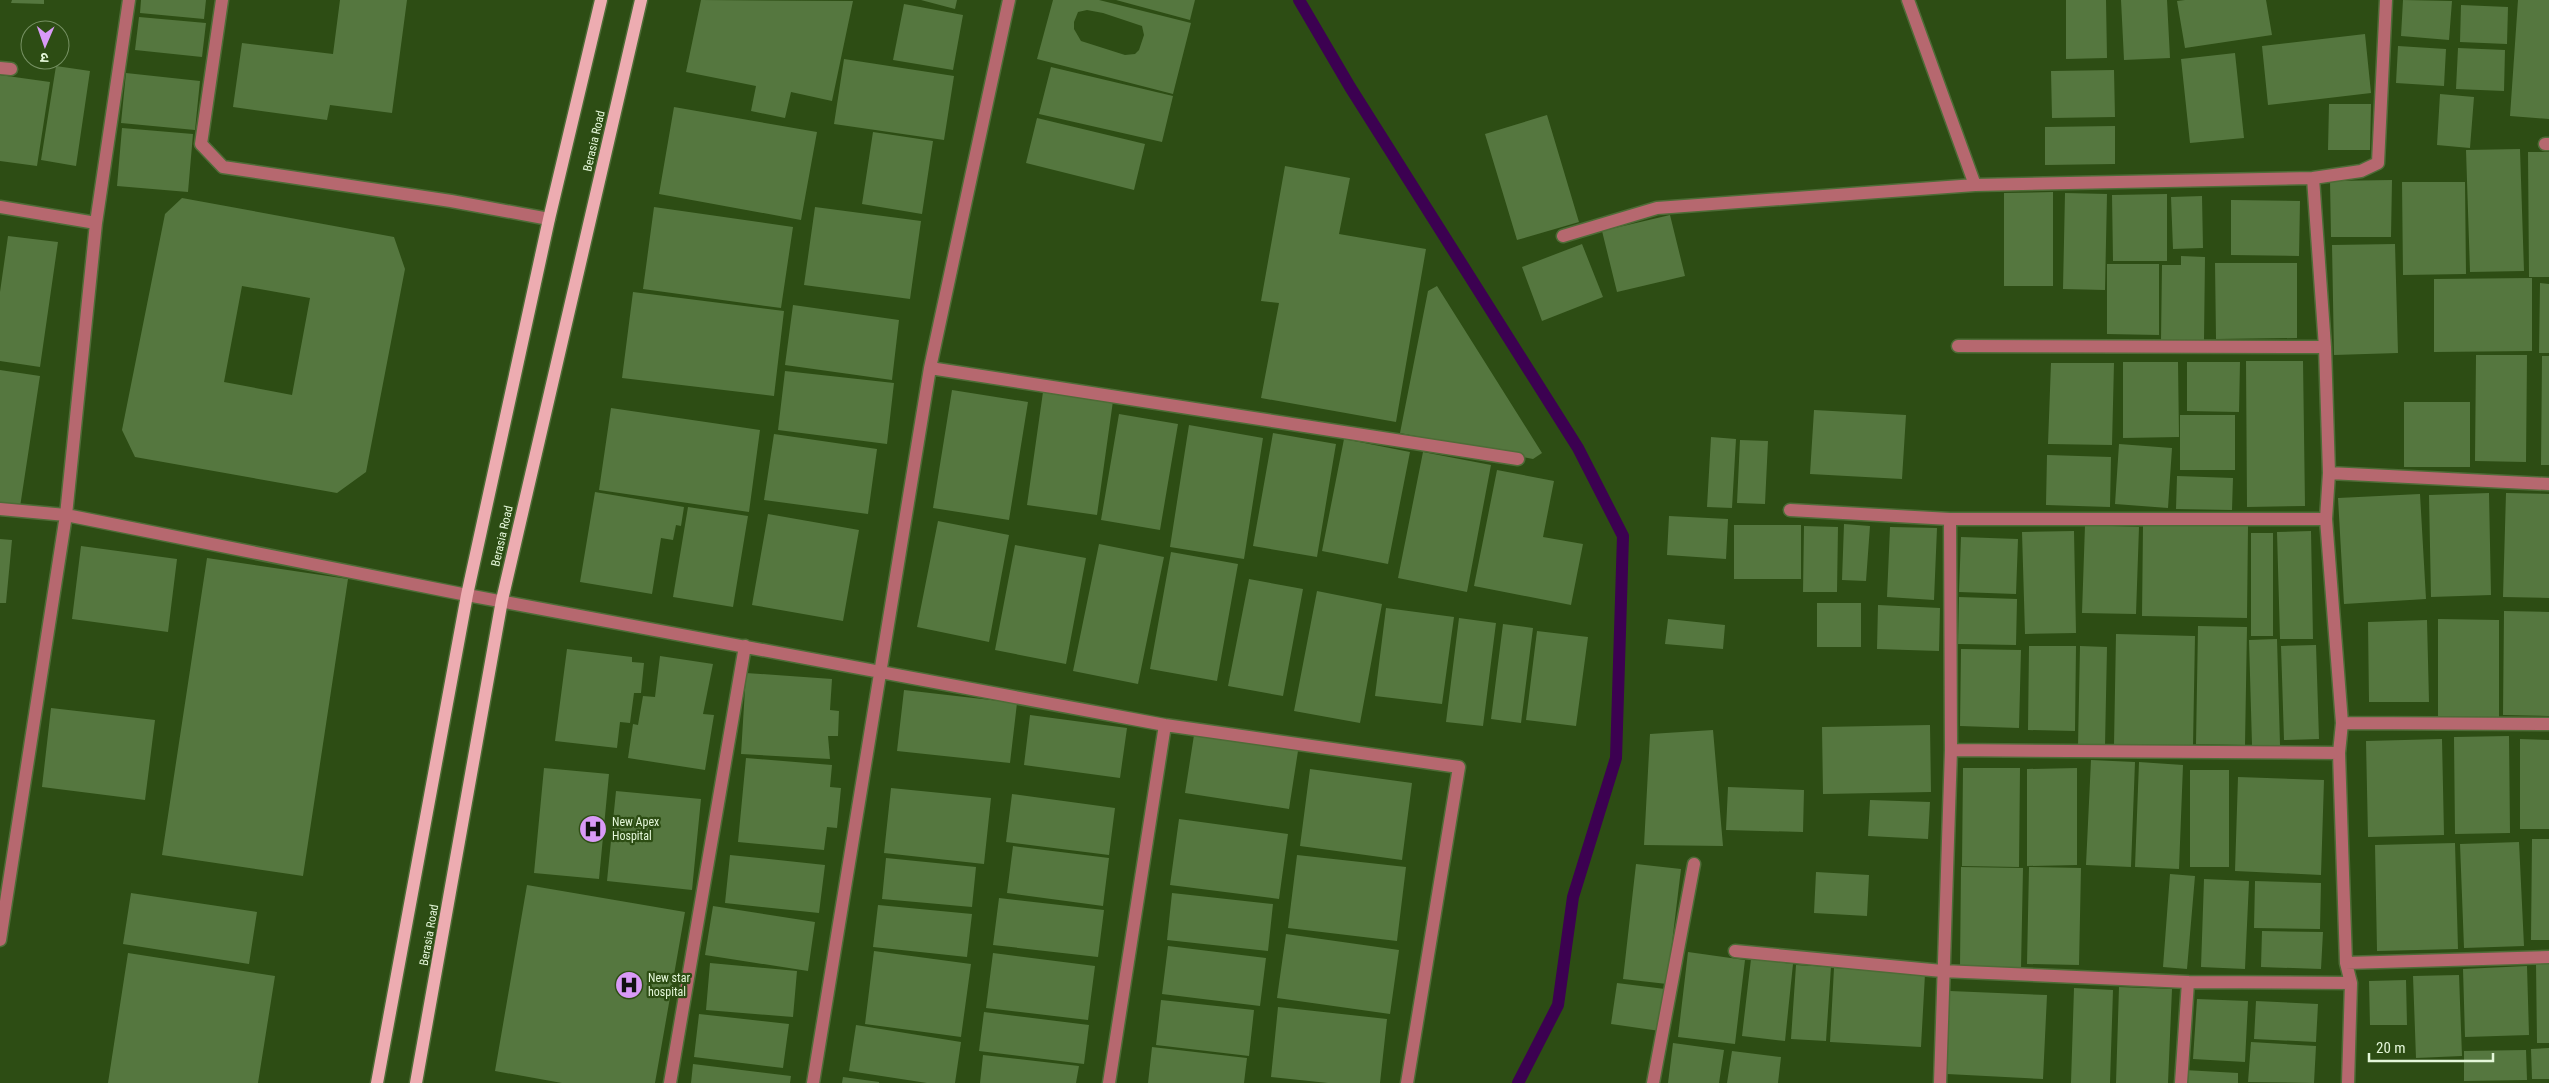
<svg xmlns="http://www.w3.org/2000/svg" width="2549" height="1083" font-family="'Roboto Condensed','Noto Sans Devanagari',sans-serif">
  <style>
    .lines { fill: none; stroke-linecap: round; stroke-linejoin: round }
    .stream { stroke: #3c0151; stroke-width: 12 }
    .building { fill: #55773f; fill-rule: evenodd }
    .minor-casing { stroke: #4e6c37; stroke-width: 15 }
    .major-casing { stroke: #4e6c37; stroke-width: 15 }
    .minor { stroke: #b6686f; stroke-width: 12 }
    .major { stroke: #edacb1; stroke-width: 12 }
    .labels { text-anchor: middle; dominant-baseline: central; stroke-width: 4.5; stroke-linejoin: round; paint-order: stroke }
    .street-label { font-size: 12px; fill: #e4f7d9; stroke: #2d4d14 }
    .poi-label { font-size: 12px; fill: #e4f7d9; stroke: #2d4d14; text-anchor: start }
  </style>
  <rect width="100%" height="100%" fill="#2d4d14"/>
  <g class="lines">
    <path class="stream" d="M 1299,0 L 1350,87 L 1578,448 L 1623,536 L 1616,758 L 1573,897 L 1558,1005 L 1518,1083"/>
  </g>
  <path class="building" d="M 12,0 L 44,0 L 44,4 L 11,3 Z
    M 141,0 L 206,0 L 204,19 L 140,13 Z
    M 340,0 L 407,0 L 392,113 L 330,105 L 327,120 L 233,107 L 242,43 L 333,54 Z
    M 701,0 L 853,1 L 832,101 L 791,92 L 785,118 L 751,111 L 756,86 L 686,72 Z
    M 921,0 L 957,0 L 955,9 Z
    M 1053,0 L 1099,0 L 1191,23 L 1173,94 L 1037,59 ZM 1087,10 L 1103,13 L 1142,26 L 1144,35 L 1139,50 L 1135,54 L 1125,55 L 1081,41 L 1074,29 L 1074,22 L 1078,12 Z
    M 1116,0 L 1195,0 L 1190,20 Z
    M 2066,0 L 2106,0 L 2107,58 L 2066,59 Z
    M 2121,0 L 2167,0 L 2170,58 L 2124,60 Z
    M 2185,0 L 2266,0 L 2272,35 L 2185,48 L 2177,1 Z
    M 2403,0 L 2452,1 L 2449,40 L 2401,36 Z
    M 2518,0 L 2549,0 L 2549,119 L 2510,116 Z
    M 904,4 L 963,15 L 953,70 L 893,60 Z
    M 2461,5 L 2508,7 L 2507,44 L 2460,42 Z
    M 139,17 L 206,23 L 202,57 L 135,50 Z
    M 2365,34 L 2371,93 L 2268,105 L 2262,46 Z
    M 2398,46 L 2446,49 L 2444,86 L 2396,83 Z
    M 2458,48 L 2505,50 L 2504,91 L 2456,89 Z
    M 2235,53 L 2244,138 L 2190,143 L 2181,59 Z
    M 844,59 L 954,76 L 944,140 L 834,124 Z
    M 56,66 L 90,71 L 76,166 L 41,160 Z
    M 1051,67 L 1173,96 L 1162,142 L 1039,114 Z
    M 2114,70 L 2115,117 L 2052,118 L 2051,71 Z
    M 126,73 L 200,81 L 195,130 L 121,123 Z
    M 0,75 L 50,82 L 37,166 L 0,161 Z
    M 2440,94 L 2474,97 L 2470,148 L 2437,145 Z
    M 2329,104 L 2371,104 L 2370,150 L 2328,150 Z
    M 674,107 L 817,132 L 801,220 L 659,194 Z
    M 1547,115 L 1579,222 L 1517,240 L 1485,134 Z
    M 1037,118 L 1145,144 L 1134,190 L 1026,163 Z
    M 2115,126 L 2115,164 L 2045,165 L 2045,127 Z
    M 122,128 L 193,134 L 188,192 L 117,186 Z
    M 873,132 L 933,141 L 922,214 L 862,204 Z
    M 2520,149 L 2524,271 L 2470,272 L 2466,150 Z
    M 2528,152 L 2549,152 L 2549,277 L 2529,277 Z
    M 1285,166 L 1350,178 L 1339,234 L 1426,249 L 1396,422 L 1261,398 L 1279,303 L 1261,301 Z
    M 2392,180 L 2391,237 L 2331,237 L 2330,181 Z
    M 2402,182 L 2465,182 L 2466,274 L 2403,275 Z
    M 2053,192 L 2053,286 L 2004,286 L 2004,193 Z
    M 2065,193 L 2107,194 L 2105,290 L 2063,289 Z
    M 2167,194 L 2167,261 L 2113,261 L 2112,195 Z
    M 2202,196 L 2203,248 L 2173,249 L 2171,197 Z
    M 182,198 L 394,237 L 405,269 L 366,472 L 337,493 L 135,457 L 122,430 L 165,214 ZM 242,286 L 310,298 L 292,395 L 224,382 Z
    M 2231,200 L 2300,201 L 2299,256 L 2231,255 Z
    M 654,207 L 793,227 L 781,308 L 643,289 Z
    M 815,207 L 921,221 L 910,299 L 804,285 Z
    M 1670,215 L 1685,276 L 1617,292 L 1602,231 Z
    M 8,236 L 58,242 L 40,367 L 0,361 L 0,292 Z
    M 1582,244 L 1603,297 L 1542,321 L 1522,267 Z
    M 2395,244 L 2398,353 L 2334,355 L 2332,245 Z
    M 2181,256 L 2205,257 L 2204,340 L 2161,340 L 2162,265 L 2181,265 Z
    M 2215,263 L 2297,263 L 2297,338 L 2216,339 Z
    M 2107,264 L 2159,264 L 2159,335 L 2107,334 Z
    M 2532,278 L 2532,351 L 2434,352 L 2434,279 Z
    M 2540,283 L 2549,284 L 2549,353 L 2539,353 Z
    M 1437,286 L 1542,453 L 1533,459 L 1400,433 L 1428,291 Z
    M 633,292 L 784,311 L 774,396 L 622,378 Z
    M 793,305 L 899,320 L 892,380 L 785,365 Z
    M 2476,355 L 2527,355 L 2526,462 L 2475,461 Z
    M 2542,356 L 2549,356 L 2549,465 L 2541,465 Z
    M 2246,361 L 2303,361 L 2305,506 L 2247,507 Z
    M 2123,362 L 2178,362 L 2179,437 L 2123,438 Z
    M 2187,362 L 2240,362 L 2239,412 L 2187,411 Z
    M 2051,363 L 2114,363 L 2112,445 L 2048,444 Z
    M 0,370 L 40,376 L 20,507 L 0,504 Z
    M 785,371 L 894,383 L 887,444 L 778,430 Z
    M 952,390 L 1028,402 L 1009,520 L 933,508 Z
    M 1043,392 L 1113,401 L 1097,515 L 1027,505 Z
    M 2404,402 L 2470,402 L 2470,467 L 2404,467 Z
    M 611,408 L 760,430 L 749,512 L 599,490 Z
    M 1814,410 L 1906,415 L 1902,479 L 1810,474 Z
    M 1119,414 L 1178,424 L 1160,530 L 1101,520 Z
    M 2180,415 L 2235,415 L 2235,470 L 2180,470 Z
    M 1189,425 L 1263,438 L 1244,559 L 1170,547 Z
    M 1273,433 L 1336,444 L 1317,557 L 1253,546 Z
    M 774,434 L 877,449 L 868,514 L 764,500 Z
    M 1711,437 L 1736,439 L 1732,508 L 1707,507 Z
    M 1344,439 L 1410,452 L 1388,564 L 1322,551 Z
    M 1740,440 L 1768,441 L 1765,504 L 1737,503 Z
    M 2119,444 L 2172,448 L 2168,508 L 2115,504 Z
    M 1423,452 L 1491,465 L 1467,592 L 1398,578 Z
    M 2047,455 L 2111,457 L 2110,507 L 2046,505 Z
    M 1497,470 L 1554,481 L 1543,537 L 1583,544 L 1571,605 L 1474,586 Z
    M 2177,476 L 2233,478 L 2232,510 L 2176,509 Z
    M 595,492 L 684,507 L 681,526 L 676,525 L 673,540 L 661,538 L 652,594 L 580,582 Z
    M 2489,493 L 2491,595 L 2431,597 L 2429,495 Z
    M 2506,493 L 2549,494 L 2549,598 L 2503,597 Z
    M 2420,494 L 2426,599 L 2344,604 L 2338,498 Z
    M 688,507 L 748,516 L 733,607 L 673,597 Z
    M 768,514 L 859,530 L 843,621 L 752,605 Z
    M 1669,516 L 1728,519 L 1726,559 L 1667,555 Z
    M 938,521 L 1009,535 L 989,642 L 917,627 Z
    M 1844,524 L 1870,526 L 1866,581 L 1842,580 Z
    M 1734,525 L 1801,525 L 1801,579 L 1734,579 Z
    M 2085,525 L 2139,527 L 2136,614 L 2082,613 Z
    M 2143,525 L 2248,526 L 2247,618 L 2142,616 Z
    M 1804,526 L 1838,527 L 1837,592 L 1803,592 Z
    M 1890,527 L 1937,528 L 1934,600 L 1887,597 Z
    M 2074,531 L 2076,633 L 2025,634 L 2022,532 Z
    M 2311,531 L 2313,639 L 2280,639 L 2277,532 Z
    M 2251,533 L 2273,533 L 2273,636 L 2251,636 Z
    M 1961,537 L 2018,539 L 2016,594 L 1959,592 Z
    M 0,539 L 12,540 L 6,603 L 0,603 Z
    M 1099,544 L 1164,557 L 1138,684 L 1073,671 Z
    M 1015,545 L 1086,558 L 1066,664 L 995,650 Z
    M 81,546 L 177,559 L 168,632 L 72,619 Z
    M 1171,552 L 1238,564 L 1217,681 L 1150,669 Z
    M 207,558 L 348,579 L 303,876 L 162,855 Z
    M 1249,579 L 1303,589 L 1283,696 L 1228,686 Z
    M 1317,591 L 1382,604 L 1360,723 L 1294,711 Z
    M 1959,597 L 2017,599 L 2016,645 L 1958,644 Z
    M 1817,603 L 1861,603 L 1861,647 L 1817,647 Z
    M 1878,605 L 1940,608 L 1939,651 L 1877,649 Z
    M 1386,608 L 1454,617 L 1442,704 L 1375,696 Z
    M 2504,611 L 2549,612 L 2549,716 L 2503,715 Z
    M 1459,618 L 1496,623 L 1483,726 L 1446,722 Z
    M 1668,619 L 1725,625 L 1723,649 L 1665,644 Z
    M 2438,619 L 2499,620 L 2499,722 L 2438,723 Z
    M 2427,620 L 2429,702 L 2369,702 L 2368,622 Z
    M 1503,624 L 1533,628 L 1521,723 L 1491,719 Z
    M 2198,626 L 2247,627 L 2245,745 L 2196,744 Z
    M 1537,631 L 1588,637 L 1576,726 L 1526,720 Z
    M 2116,634 L 2195,636 L 2193,746 L 2114,745 Z
    M 2277,639 L 2280,745 L 2252,745 L 2249,640 Z
    M 2316,645 L 2319,739 L 2284,740 L 2281,646 Z
    M 2029,646 L 2076,646 L 2075,731 L 2028,730 Z
    M 2080,646 L 2107,647 L 2105,746 L 2078,746 Z
    M 567,649 L 632,657 L 632,662 L 644,663 L 641,693 L 634,693 L 630,723 L 620,722 L 617,748 L 555,741 Z
    M 1961,649 L 2021,650 L 2019,728 L 1960,726 Z
    M 660,656 L 713,664 L 703,714 L 714,715 L 705,770 L 628,758 L 633,724 L 638,725 L 643,696 L 655,697 Z
    M 746,673 L 832,679 L 830,710 L 839,711 L 838,736 L 828,736 L 830,759 L 741,754 Z
    M 904,690 L 1017,703 L 1010,763 L 897,751 Z
    M 51,708 L 155,720 L 145,800 L 42,787 Z
    M 1030,715 L 1127,728 L 1120,778 L 1024,765 Z
    M 1930,725 L 1931,792 L 1823,794 L 1822,727 Z
    M 1713,730 L 1723,846 L 1644,845 L 1650,734 Z
    M 1194,735 L 1298,751 L 1289,809 L 1185,793 Z
    M 2509,736 L 2510,833 L 2455,834 L 2454,737 Z
    M 2442,739 L 2444,835 L 2368,837 L 2366,741 Z
    M 2520,739 L 2549,740 L 2549,829 L 2520,829 Z
    M 746,758 L 832,765 L 830,787 L 841,788 L 837,828 L 827,827 L 824,850 L 738,842 Z
    M 2091,760 L 2135,762 L 2131,867 L 2086,865 Z
    M 2139,762 L 2183,765 L 2179,869 L 2135,867 Z
    M 544,768 L 609,774 L 599,879 L 534,873 Z
    M 1963,768 L 2020,768 L 2019,867 L 1962,866 Z
    M 2077,768 L 2077,865 L 2027,866 L 2027,769 Z
    M 1310,769 L 1412,783 L 1402,860 L 1300,846 Z
    M 2190,770 L 2229,770 L 2229,867 L 2190,867 Z
    M 2238,777 L 2324,780 L 2321,875 L 2235,871 Z
    M 1728,787 L 1804,790 L 1803,832 L 1726,830 Z
    M 891,788 L 991,798 L 984,864 L 884,853 Z
    M 616,791 L 701,799 L 692,890 L 607,881 Z
    M 1012,794 L 1115,808 L 1109,855 L 1006,842 Z
    M 1870,800 L 1930,802 L 1928,839 L 1868,836 Z
    M 1179,819 L 1288,834 L 1279,899 L 1170,885 Z
    M 2532,839 L 2549,839 L 2549,940 L 2531,940 Z
    M 2519,842 L 2524,946 L 2464,948 L 2460,844 Z
    M 2455,843 L 2458,949 L 2377,951 L 2375,845 Z
    M 1013,846 L 1109,858 L 1103,906 L 1007,893 Z
    M 730,855 L 825,865 L 819,913 L 725,903 Z
    M 1297,855 L 1406,867 L 1397,941 L 1288,928 Z
    M 886,858 L 976,867 L 972,907 L 882,899 Z
    M 1636,864 L 1681,869 L 1667,984 L 1623,979 Z
    M 1961,867 L 2023,868 L 2021,969 L 1960,967 Z
    M 2029,867 L 2081,868 L 2079,965 L 2027,964 Z
    M 1816,872 L 1869,875 L 1867,916 L 1814,913 Z
    M 2170,874 L 2195,876 L 2187,969 L 2163,967 Z
    M 2204,879 L 2249,881 L 2245,969 L 2201,967 Z
    M 2255,881 L 2321,883 L 2320,929 L 2254,928 Z
    M 527,885 L 685,912 L 655,1083 L 562,1083 L 495,1071 Z
    M 131,893 L 257,912 L 249,964 L 123,944 Z
    M 1172,893 L 1273,904 L 1268,951 L 1167,940 Z
    M 999,898 L 1104,910 L 1098,957 L 993,945 Z
    M 878,905 L 972,914 L 967,957 L 873,947 Z
    M 713,906 L 815,922 L 808,971 L 705,955 Z
    M 2262,931 L 2323,932 L 2321,969 L 2261,967 Z
    M 1286,934 L 1399,950 L 1390,1014 L 1277,998 Z
    M 1168,946 L 1266,958 L 1260,1006 L 1162,994 Z
    M 874,951 L 971,964 L 961,1037 L 865,1024 Z
    M 1688,952 L 1745,960 L 1735,1044 L 1678,1037 Z
    M 128,953 L 275,976 L 258,1083 L 108,1083 Z
    M 993,953 L 1095,966 L 1088,1020 L 986,1008 Z
    M 1751,959 L 1793,964 L 1785,1041 L 1742,1036 Z
    M 710,963 L 797,971 L 793,1017 L 706,1010 Z
    M 2536,964 L 2549,964 L 2549,1043 L 2537,1043 Z
    M 1796,965 L 1831,967 L 1826,1041 L 1791,1039 Z
    M 2527,966 L 2529,1035 L 2465,1037 L 2463,969 Z
    M 1834,968 L 1925,974 L 1921,1047 L 1830,1042 Z
    M 2459,975 L 2462,1056 L 2416,1058 L 2413,976 Z
    M 2406,980 L 2407,1025 L 2370,1025 L 2369,981 Z
    M 1617,983 L 1665,989 L 1660,1031 L 1611,1024 Z
    M 2119,987 L 2172,989 L 2168,1083 L 2116,1083 Z
    M 2074,988 L 2113,990 L 2110,1083 L 2071,1083 Z
    M 1950,991 L 2047,995 L 2043,1079 L 1947,1074 Z
    M 2197,999 L 2248,1001 L 2245,1062 L 2193,1059 Z
    M 1161,1000 L 1254,1010 L 1249,1056 L 1156,1045 Z
    M 2256,1001 L 2318,1004 L 2316,1042 L 2254,1039 Z
    M 1278,1007 L 1387,1019 L 1380,1083 L 1328,1083 L 1271,1077 Z
    M 984,1012 L 1089,1025 L 1084,1064 L 979,1051 Z
    M 699,1014 L 789,1024 L 783,1068 L 694,1057 Z
    M 856,1025 L 961,1042 L 955,1083 L 927,1083 L 849,1071 Z
    M 2251,1042 L 2316,1046 L 2314,1083 L 2248,1082 Z
    M 1673,1043 L 1724,1050 L 1719,1083 L 1668,1083 Z
    M 1152,1047 L 1247,1058 L 1244,1083 L 1148,1083 Z
    M 2549,1048 L 2549,1079 L 2532,1079 L 2531,1049 Z
    M 2526,1050 L 2527,1080 L 2464,1081 L 2464,1051 Z
    M 1732,1051 L 1781,1057 L 1778,1083 L 1727,1083 Z
    M 983,1055 L 1079,1066 L 1076,1083 L 980,1083 Z
    M 693,1064 L 791,1076 L 790,1083 L 691,1083 Z
    M 2184,1070 L 2238,1073 L 2238,1083 L 2183,1083 Z
    M 843,1077 L 879,1082 L 879,1083 L 842,1083 Z"/>
  <g class="lines">
    <g class="minor-casing">
      <path id="minor" d="M 222,0 L 201,144 L 223,167 L 451,201 L 549,219
        M 1908,0 L 1975,185
        M 0,68 L 11,69
        M 2545,144 L 2549,144
        M 2313,178 L 2361,171 L 2378,163 L 2386,0
        M 0,207 L 96,223 L 66,515 L 0,940
        M 96,223 L 129,0
        M 1563,236 L 1657,208 L 1975,185 L 2313,178 L 2325,347 L 2329,473 L 2326,519 L 2342,723 L 2339,753 L 2346,963 L 2351,983 L 2348,1083
        M 1958,346 L 2325,347
        M 930,368 L 1518,459
        M 2329,473 L 2549,484
        M 0,509 L 66,515 L 467,595 L 1165,725 L 1459,767 L 1407,1083
        M 1790,510 L 1950,519 L 2326,519
        M 2342,723 L 2549,724
        M 1951,750 L 2339,753
        M 1735,951 L 1942,971 L 2188,982 L 2351,983
        M 2346,963 L 2549,957
        M 670,1083 L 745,646
        M 813,1083 L 930,368 L 1009,0
        M 1109,1083 L 1165,725
        M 1653,1083 L 1694,864
        M 1940,1083 L 1951,750 L 1950,519
        M 2181,1083 L 2188,982"/>
    </g>
    <g class="major-casing">
      <path id="major" d="M 377,1083 L 467,595 L 549,219 L 601,0
        M 416,1083 L 502,600 L 641,0"/>
    </g>
    <use href="#minor" class="minor"/>
    <use href="#major" class="major"/>
  </g>
  <defs>
    <g id="hospital-disc" transform="scale(1.4375)"><circle r="9.5" fill="#d99af7" stroke="#2d4d14"/><path d="M-5-5h3v3.5h4V-5h3V5h-3V1.5h-4V5h-3Z" fill="#111"/></g>
  </defs>
  <g fill-rule="evenodd">
    <use href="#hospital-disc" x="593" y="829"/>
    <use href="#hospital-disc" x="629" y="985"/>
  </g>
  <g class="labels">
    <g class="street-label">
      <text transform="translate(594 141) rotate(-77)">Berasia Road</text>
      <text transform="translate(502 536) rotate(-77)">Berasia Road</text>
      <text transform="translate(429 935) rotate(-80)">Berasia Road</text>
    </g>
    <g class="poi-label">
      <text x="612" y="822">New Apex<tspan x="612" dy="14">Hospital</tspan></text>
      <text x="648" y="978">New star<tspan x="648" dy="14">hospital</tspan></text>
    </g>
  </g>
  <g transform="translate(45 45) rotate(182)"><circle r="24" fill="#2d4d14" stroke="#769163"/>
  <path d="M0-4L9 19L0 12L-9 19Z" fill="#d99af7"/>
  <text y="-8" font-size="14" font-weight="bold" text-anchor="middle" fill="#e4f7d9">उ</text>
  </g>
  <path d="M2369 1053v8h124v-8" fill="none" stroke="#e4f7d9" stroke-width="2.5"/>
  <text x="2376" y="1053" font-size="15" fill="#e4f7d9" stroke="#2d4d14" stroke-width="4" paint-order="stroke">20 m</text>
</svg>
